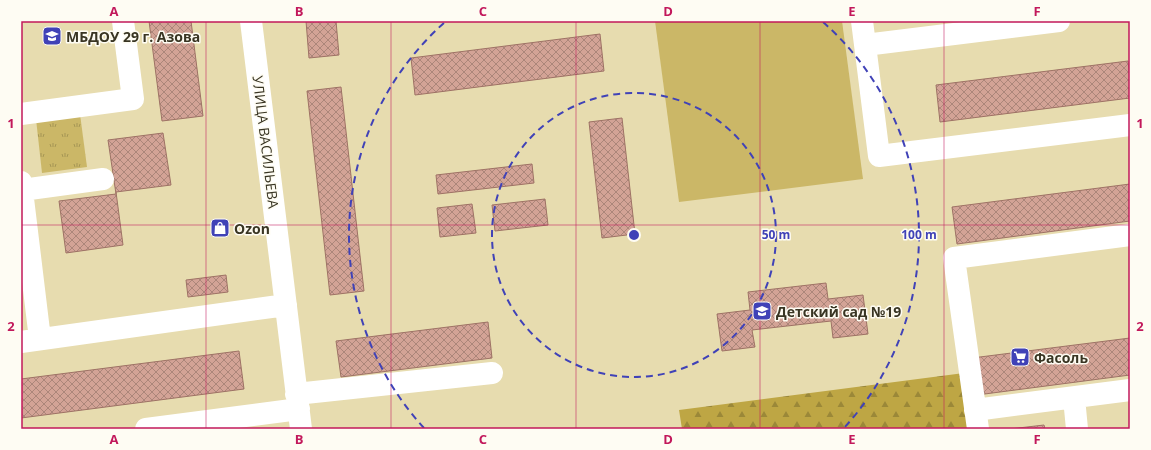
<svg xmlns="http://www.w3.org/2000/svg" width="1151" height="450" font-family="'Open Sans',sans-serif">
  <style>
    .grass { fill: url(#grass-tufts) }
    .forest { fill: url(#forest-firs) }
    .garden { fill: #cbb767 }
    .building { fill: url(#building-cross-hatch); stroke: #9e7265 }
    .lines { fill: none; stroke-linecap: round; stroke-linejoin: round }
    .minor { stroke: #fff; stroke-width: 22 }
    .grid { fill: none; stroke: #c2185b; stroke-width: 1; stroke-opacity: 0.55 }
    .ring { fill: none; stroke: #4042b7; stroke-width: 2; stroke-dasharray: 7 5 }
    .labels { text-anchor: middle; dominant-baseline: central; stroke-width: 3; stroke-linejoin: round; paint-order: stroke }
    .poi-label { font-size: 14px; font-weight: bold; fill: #393523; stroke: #fefcf3; text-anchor: start }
    .street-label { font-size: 14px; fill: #393523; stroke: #fefcf3 }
    .centre { fill: #4042b7; stroke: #fefcf3; stroke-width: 2 }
    .ring-label { font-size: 12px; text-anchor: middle; font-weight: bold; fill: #4042b7; stroke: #fefcf3; stroke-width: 3; stroke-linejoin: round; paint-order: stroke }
    .neatline { fill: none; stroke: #c2185b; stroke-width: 1.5 }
    .grid-label { font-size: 13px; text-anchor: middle; font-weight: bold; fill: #c2185b }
  </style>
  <defs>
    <pattern id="grass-tufts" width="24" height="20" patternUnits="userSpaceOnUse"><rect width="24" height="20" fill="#cbb767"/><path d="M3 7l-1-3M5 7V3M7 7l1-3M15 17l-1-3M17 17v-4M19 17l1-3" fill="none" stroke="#a69654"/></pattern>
    <pattern id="forest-firs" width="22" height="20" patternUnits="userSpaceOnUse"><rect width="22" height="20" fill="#bea644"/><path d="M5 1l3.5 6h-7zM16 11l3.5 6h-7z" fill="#9b8838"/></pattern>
    <pattern id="building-cross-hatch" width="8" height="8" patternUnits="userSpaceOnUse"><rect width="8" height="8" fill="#d3a396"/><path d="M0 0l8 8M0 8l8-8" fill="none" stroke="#ac867a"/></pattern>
  </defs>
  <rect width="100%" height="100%" fill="#e7dcaf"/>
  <path class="grass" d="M 80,114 L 87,167 L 42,173 L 36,119 Z"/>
  <path class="forest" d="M 964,373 L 972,429 L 682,429 L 679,410 Z"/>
  <path class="garden" d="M 655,21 L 842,21 L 863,179 L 679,202 Z"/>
  <path class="building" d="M 149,21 L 191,21 L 203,116 L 162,121 Z
    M 306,21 L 336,21 L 339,55 L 309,58 Z
    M 600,34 L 604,71 L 415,95 L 411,58 Z
    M 1128,61 L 1130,79 L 1130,98 L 940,122 L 936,85 Z
    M 341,87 L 364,291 L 330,295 L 307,91 Z
    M 622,118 L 635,234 L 602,238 L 589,122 Z
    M 163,133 L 171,185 L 116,192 L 123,245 L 66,253 L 59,201 L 116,194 L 108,140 Z
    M 532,164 L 534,183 L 438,194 L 436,175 Z
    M 1130,184 L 1130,221 L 957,244 L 952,207 Z
    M 545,199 L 548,225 L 495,231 L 492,205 Z
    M 472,204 L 476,233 L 440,237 L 437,208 Z
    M 226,275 L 228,292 L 188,297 L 186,280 Z
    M 826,283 L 828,299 L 863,295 L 868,334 L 833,338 L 831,321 L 752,330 L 755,347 L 722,351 L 717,314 L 750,310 L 748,292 Z
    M 488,322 L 492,358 L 341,377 L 336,341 Z
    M 1130,338 L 1130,375 L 977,395 L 972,358 Z
    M 239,351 L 244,389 L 21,418 L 21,379 Z
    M 1044,425 L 1045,429 L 1010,429 Z"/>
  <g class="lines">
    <path class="minor" d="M 251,21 L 301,429
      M 862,21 L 879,156 L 1130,125
      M 865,45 L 1059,21
      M 21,114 L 133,99 L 123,21
      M 21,182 L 40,339
      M 22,190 L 103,179
      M 21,342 L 286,305
      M 296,394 L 492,373
      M 1074,398 L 1077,429
      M 975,410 L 1130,390
      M 146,429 L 299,409
      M 978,429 L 954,258 L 1130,235"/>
  </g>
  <path class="grid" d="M 206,21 L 206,429M 391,21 L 391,429M 576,21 L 576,429M 760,21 L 760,429M 944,21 L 944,429M 21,225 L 1130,225"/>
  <g class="ring">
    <circle cx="634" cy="235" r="142"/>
    <path d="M424 428A285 285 0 0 1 445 22M823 22A285 285 0 0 1 844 428"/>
  </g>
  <defs>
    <g id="school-square" transform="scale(1)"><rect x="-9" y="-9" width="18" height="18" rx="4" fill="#4042b7" stroke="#fefcf3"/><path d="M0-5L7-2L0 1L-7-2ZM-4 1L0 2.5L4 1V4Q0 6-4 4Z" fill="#fff"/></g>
    <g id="shop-square" transform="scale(1)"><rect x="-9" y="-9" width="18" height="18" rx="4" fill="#4042b7" stroke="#fefcf3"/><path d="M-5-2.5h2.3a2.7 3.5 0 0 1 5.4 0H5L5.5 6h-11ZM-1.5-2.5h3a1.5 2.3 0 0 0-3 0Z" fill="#fff"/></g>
    <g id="supermarket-square" transform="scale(1)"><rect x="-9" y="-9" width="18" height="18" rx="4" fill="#4042b7" stroke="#fefcf3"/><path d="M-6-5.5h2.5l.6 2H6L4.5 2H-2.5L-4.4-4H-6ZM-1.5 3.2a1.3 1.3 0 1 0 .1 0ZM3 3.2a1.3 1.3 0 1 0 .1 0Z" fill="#fff"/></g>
  </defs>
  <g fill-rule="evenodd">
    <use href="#school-square" x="52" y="36"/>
    <use href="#shop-square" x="220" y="228"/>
    <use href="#school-square" x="762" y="311"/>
    <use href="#supermarket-square" x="1020" y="357"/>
  </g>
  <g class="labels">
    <g class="poi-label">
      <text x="66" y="36">МБДОУ 29 г. Азова</text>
      <text x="234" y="228">Ozon</text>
      <text x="776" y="311">Детский сад №19</text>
      <text x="1034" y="357">Фасоль</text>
    </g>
    <g class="street-label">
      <text transform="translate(266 142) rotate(83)">УЛИЦА ВАСИЛЬЕВА</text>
    </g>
  </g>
  <circle cx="634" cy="235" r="6" class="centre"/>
  <g class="ring-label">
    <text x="776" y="239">50 m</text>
    <text x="919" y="239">100 m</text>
  </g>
  <rect width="1151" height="450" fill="none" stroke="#fefcf3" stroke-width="44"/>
  <rect x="22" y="22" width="1107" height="406" class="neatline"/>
  <g class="grid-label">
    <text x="114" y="16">A</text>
    <text x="299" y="16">B</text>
    <text x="483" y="16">C</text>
    <text x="668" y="16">D</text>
    <text x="852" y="16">E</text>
    <text x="1037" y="16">F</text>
    <text x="11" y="128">1</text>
    <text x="1140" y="128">1</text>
    <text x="11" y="331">2</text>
    <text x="1140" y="331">2</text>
    <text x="114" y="444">A</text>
    <text x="299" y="444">B</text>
    <text x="483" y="444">C</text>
    <text x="668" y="444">D</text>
    <text x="852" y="444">E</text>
    <text x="1037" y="444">F</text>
  </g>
</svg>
